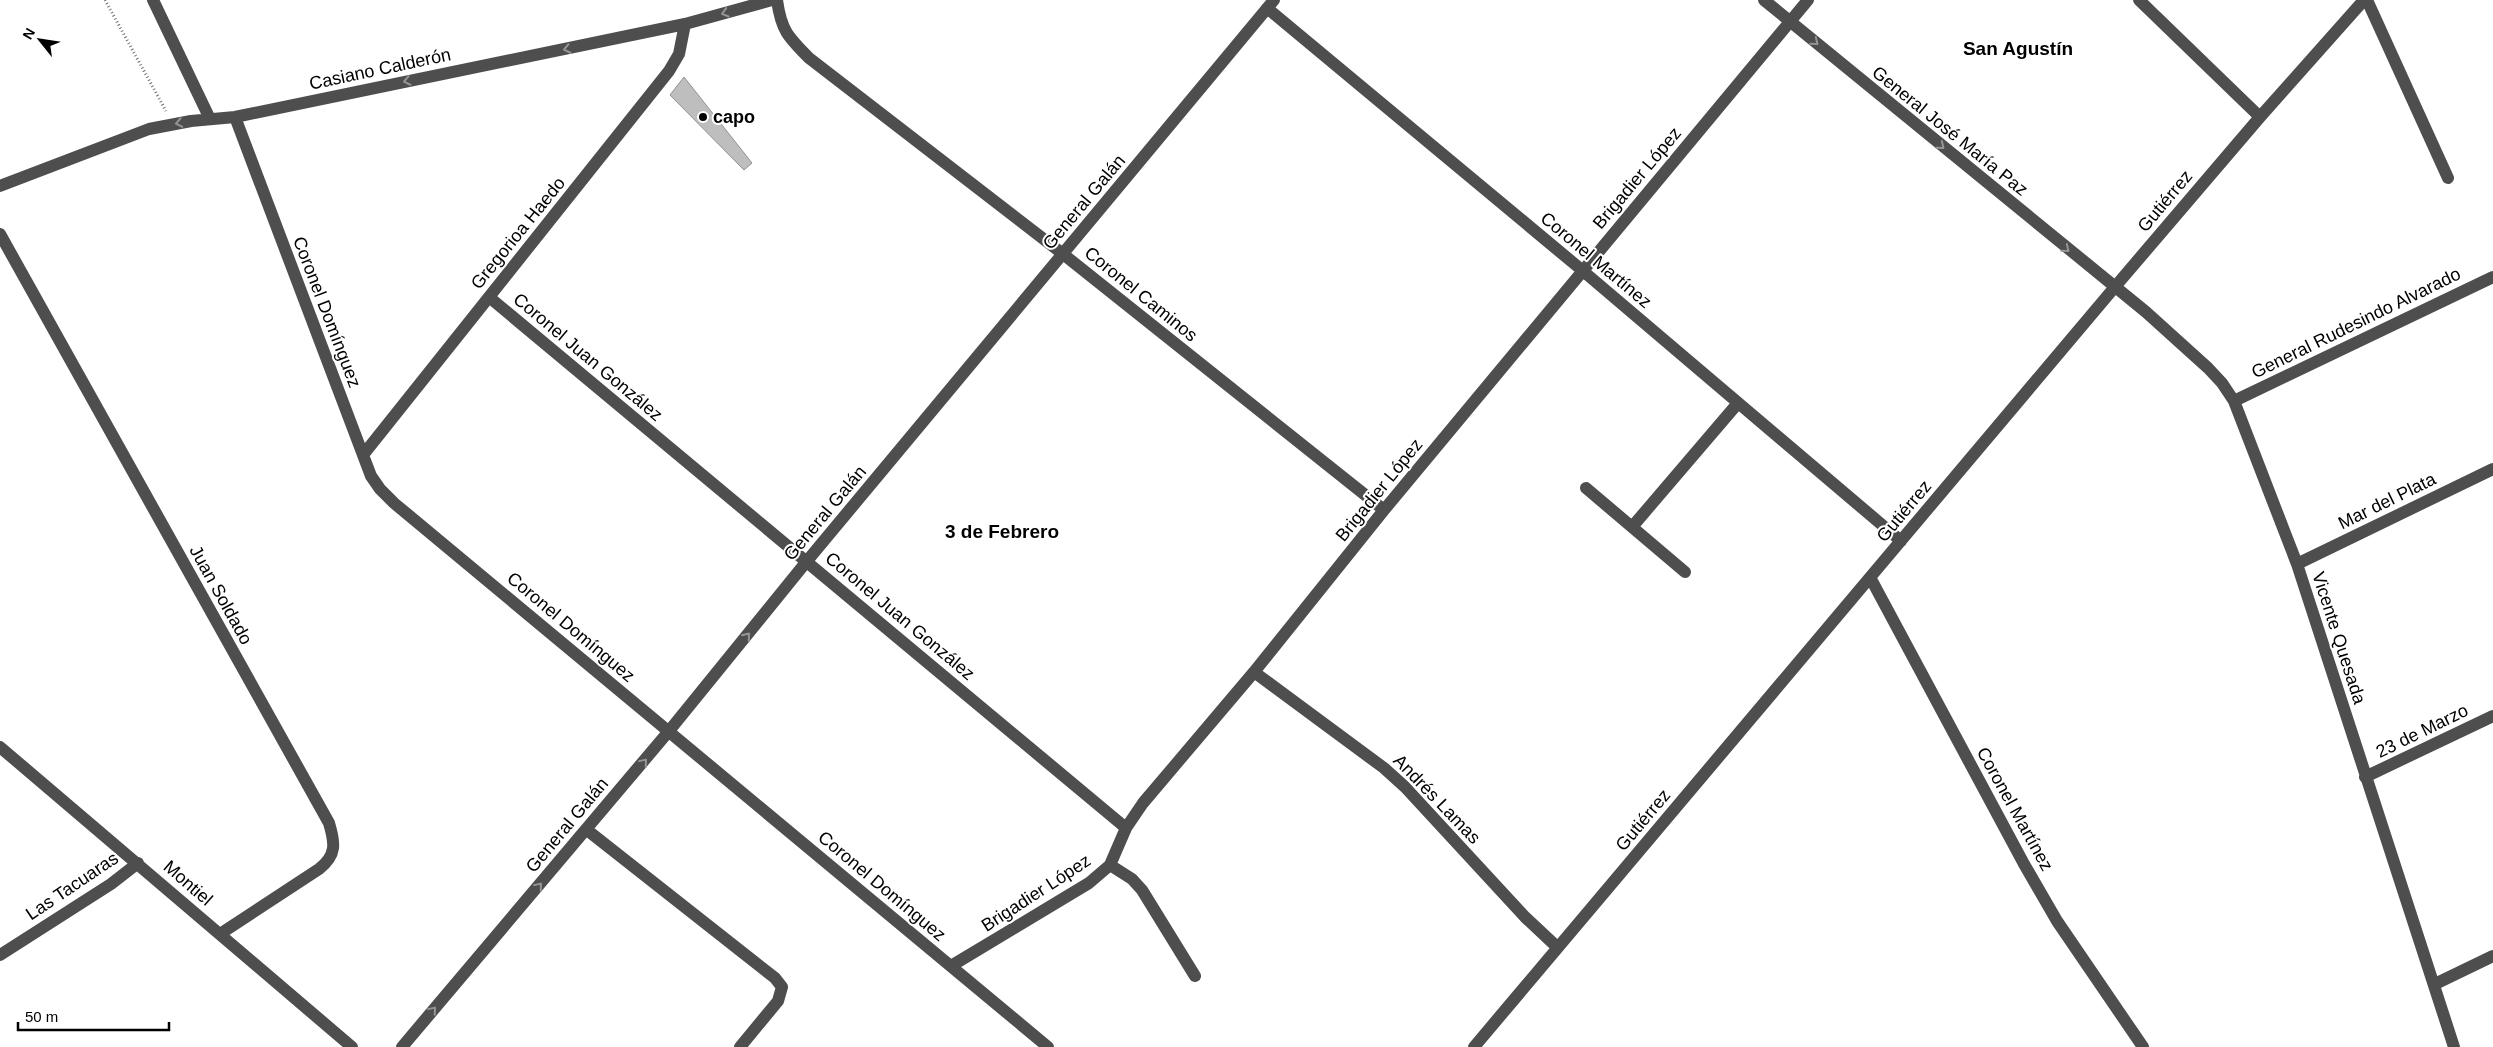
<svg xmlns="http://www.w3.org/2000/svg" width="2493" height="1047" font-family="Arial,sans-serif">
  <style>
    .building { fill: #bebebe; stroke: #929292 }
    .lines { fill: none; stroke-linecap: round; stroke-linejoin: round }
    .path { stroke: #707070; stroke-width: 3; stroke-dasharray: 1 2.5; stroke-linecap: butt }
    .minor { stroke: #4e4e4e; stroke-width: 12 }
    .oneway { stroke: #959595 }
    .poi-dot { fill: #000; stroke: #fff; stroke-width: 2 }
    .labels { text-anchor: middle; dominant-baseline: central; stroke-width: 4; stroke-linejoin: round; paint-order: stroke }
    .street-label { font-size: 18px; fill: #000; stroke: #fff }
    .poi-label { font-size: 18px; font-weight: bold; fill: #000; stroke: #fff; text-anchor: start }
    .neighbourhood-label { font-size: 19px; font-weight: bold; fill: #000; stroke: #fff }
  </style>
  <rect width="100%" height="100%" fill="#fff"/>
  <path class="building" d="M 684,77 L 752,163 L 744,170 L 670,95 Z"/>
  <g class="lines">
    <path class="path" d="M 105,0 L 166,111"/>
    <path class="minor" d="M 153,0 L 210,119
      M 777,0 C 781,30 788,37 809,58 L 1063,254 L 1384,510
      M 1764,0 L 2146,312 L 2208,368 L 2222,383 L 2234,401 L 2297,564 L 2454,1047
      M 2139,0 L 2260,117
      M 2367,0 L 2448,178
      M 1267,8 L 1583,271 L 1901,541
      M 235,117 L 363,455 L 371,476 L 380,489 L 394,503 L 1048,1047
      M 0,186 L 149,129 L 191,121 L 235,117 L 685,24 L 772,0
      M 0,234 L 329,823 C 335,843 337,855 319,869 L 220,934
      M 489,297 L 1126,828
      M 2234,401 L 2493,277
      M 363,455 L 669,71 L 679,54 L 685,24
      M 1586,488 L 1685,572
      M 1632,527 L 1738,403
      M 2297,564 L 2493,469
      M 1871,579 L 2024,864 L 2057,921 L 2143,1047
      M 1254,672 L 1384,768 L 1405,787 L 1525,917 L 1557,947
      M 0,747 L 352,1047
      M 2365,777 L 2493,716
      M 587,830 L 775,978 L 782,987 L 778,1001 L 740,1047
      M 1110,865 L 1132,879 L 1142,890 L 1195,976
      M 0,955 L 111,884 L 138,863
      M 951,966 L 1089,883 L 1110,865 L 1126,828 L 1143,803 L 1254,672 L 1384,510 L 1808,0
      M 2435,984 L 2493,956
      M 402,1047 L 669,731 L 807,561 L 1274,0
      M 1474,1047 L 2114,288 L 2260,117 L 2364,0"/>
  </g>
  <defs><path id="oneway-chevron" d="M-2-3.5L2.5 0L-2 3.5" fill="none" stroke-width="1.6" stroke-linecap="round" stroke-linejoin="round" transform="scale(1.25)"/></defs>
  <g class="oneway">
    <use href="#oneway-chevron" transform="translate(725 13) rotate(164)"/>
    <use href="#oneway-chevron" transform="translate(1815 42) rotate(39)"/>
    <use href="#oneway-chevron" transform="translate(567 49) rotate(168)"/>
    <use href="#oneway-chevron" transform="translate(407 81) rotate(168)"/>
    <use href="#oneway-chevron" transform="translate(179 123) rotate(169)"/>
    <use href="#oneway-chevron" transform="translate(1941 146) rotate(39)"/>
    <use href="#oneway-chevron" transform="translate(2066 249) rotate(39)"/>
    <use href="#oneway-chevron" transform="translate(747 636) rotate(-51)"/>
    <use href="#oneway-chevron" transform="translate(644 762) rotate(-50)"/>
    <use href="#oneway-chevron" transform="translate(539 886) rotate(-50)"/>
    <use href="#oneway-chevron" transform="translate(433 1010) rotate(-50)"/>
  </g>
  <circle class="poi-dot" cx="703" cy="117" r="5"/>
  <g class="labels">
    <g class="street-label">
      <text transform="translate(380 69) rotate(-12)">Casiano Calderón</text>
      <text transform="translate(1950 131) rotate(39)">General José María Paz</text>
      <text transform="translate(1637 178) rotate(-50)">Brigadier López</text>
      <text transform="translate(2165 201) rotate(-50)">Gutiérrez</text>
      <text transform="translate(1084 202) rotate(-50)">General Galán</text>
      <text transform="translate(518 233) rotate(-51)">Gregorioa Haedo</text>
      <text transform="translate(1596 260) rotate(40)">Coronel Martínez</text>
      <text transform="translate(1141 294) rotate(39)">Coronel Caminos</text>
      <text transform="translate(327 312) rotate(69)">Coronel Domínguez</text>
      <text transform="translate(2356 323) rotate(-26)">General Rudesindo Alvarado</text>
      <text transform="translate(588 357) rotate(40)">Coronel Juan González</text>
      <text transform="translate(1379 490) rotate(-51)">Brigadier López</text>
      <text transform="translate(2387 501) rotate(-26)">Mar del Plata</text>
      <text transform="translate(1904 511) rotate(-50)">Gutiérrez</text>
      <text transform="translate(825 513) rotate(-50)">General Galán</text>
      <text transform="translate(221 595) rotate(61)">Juan Soldado</text>
      <text transform="translate(900 616) rotate(40)">Coronel Juan González</text>
      <text transform="translate(571 627) rotate(40)">Coronel Domínguez</text>
      <text transform="translate(2339 638) rotate(72)">Vicente Quesada</text>
      <text transform="translate(2422 731) rotate(-26)">23 de Marzo</text>
      <text transform="translate(1437 799) rotate(46)">Andrés Lamas</text>
      <text transform="translate(2015 809) rotate(61)">Coronel Martínez</text>
      <text transform="translate(1643 820) rotate(-50)">Gutiérrez</text>
      <text transform="translate(567 825) rotate(-50)">General Galán</text>
      <text transform="translate(188 883) rotate(41)">Montiel</text>
      <text transform="translate(72 886) rotate(-34)">Las Tacuaras</text>
      <text transform="translate(882 886) rotate(40)">Coronel Domínguez</text>
      <text transform="translate(1036 893) rotate(-33)">Brigadier López</text>
    </g>
    <g class="poi-label">
      <text x="713" y="117">capo</text>
    </g>
    <g class="neighbourhood-label">
      <text x="2018" y="48">San Agustín</text>
      <text x="1002" y="531">3 de Febrero</text>
    </g>
  </g>
  <g transform="translate(40 40) rotate(300)" stroke="#ffffff" stroke-width="4" paint-order="stroke">
  <path d="M0-4L9 19L0 12L-9 19Z" fill="#000000"/>
  <text y="-8" font-size="14" font-weight="bold" text-anchor="middle" fill="#000000">N</text>
  </g>
  <path d="M18 1022v8h151v-8" fill="none" stroke="#000000" stroke-width="2.5"/>
  <text x="25" y="1022" font-size="15" fill="#000000" stroke="#ffffff" stroke-width="4" paint-order="stroke">50 m</text>
</svg>
